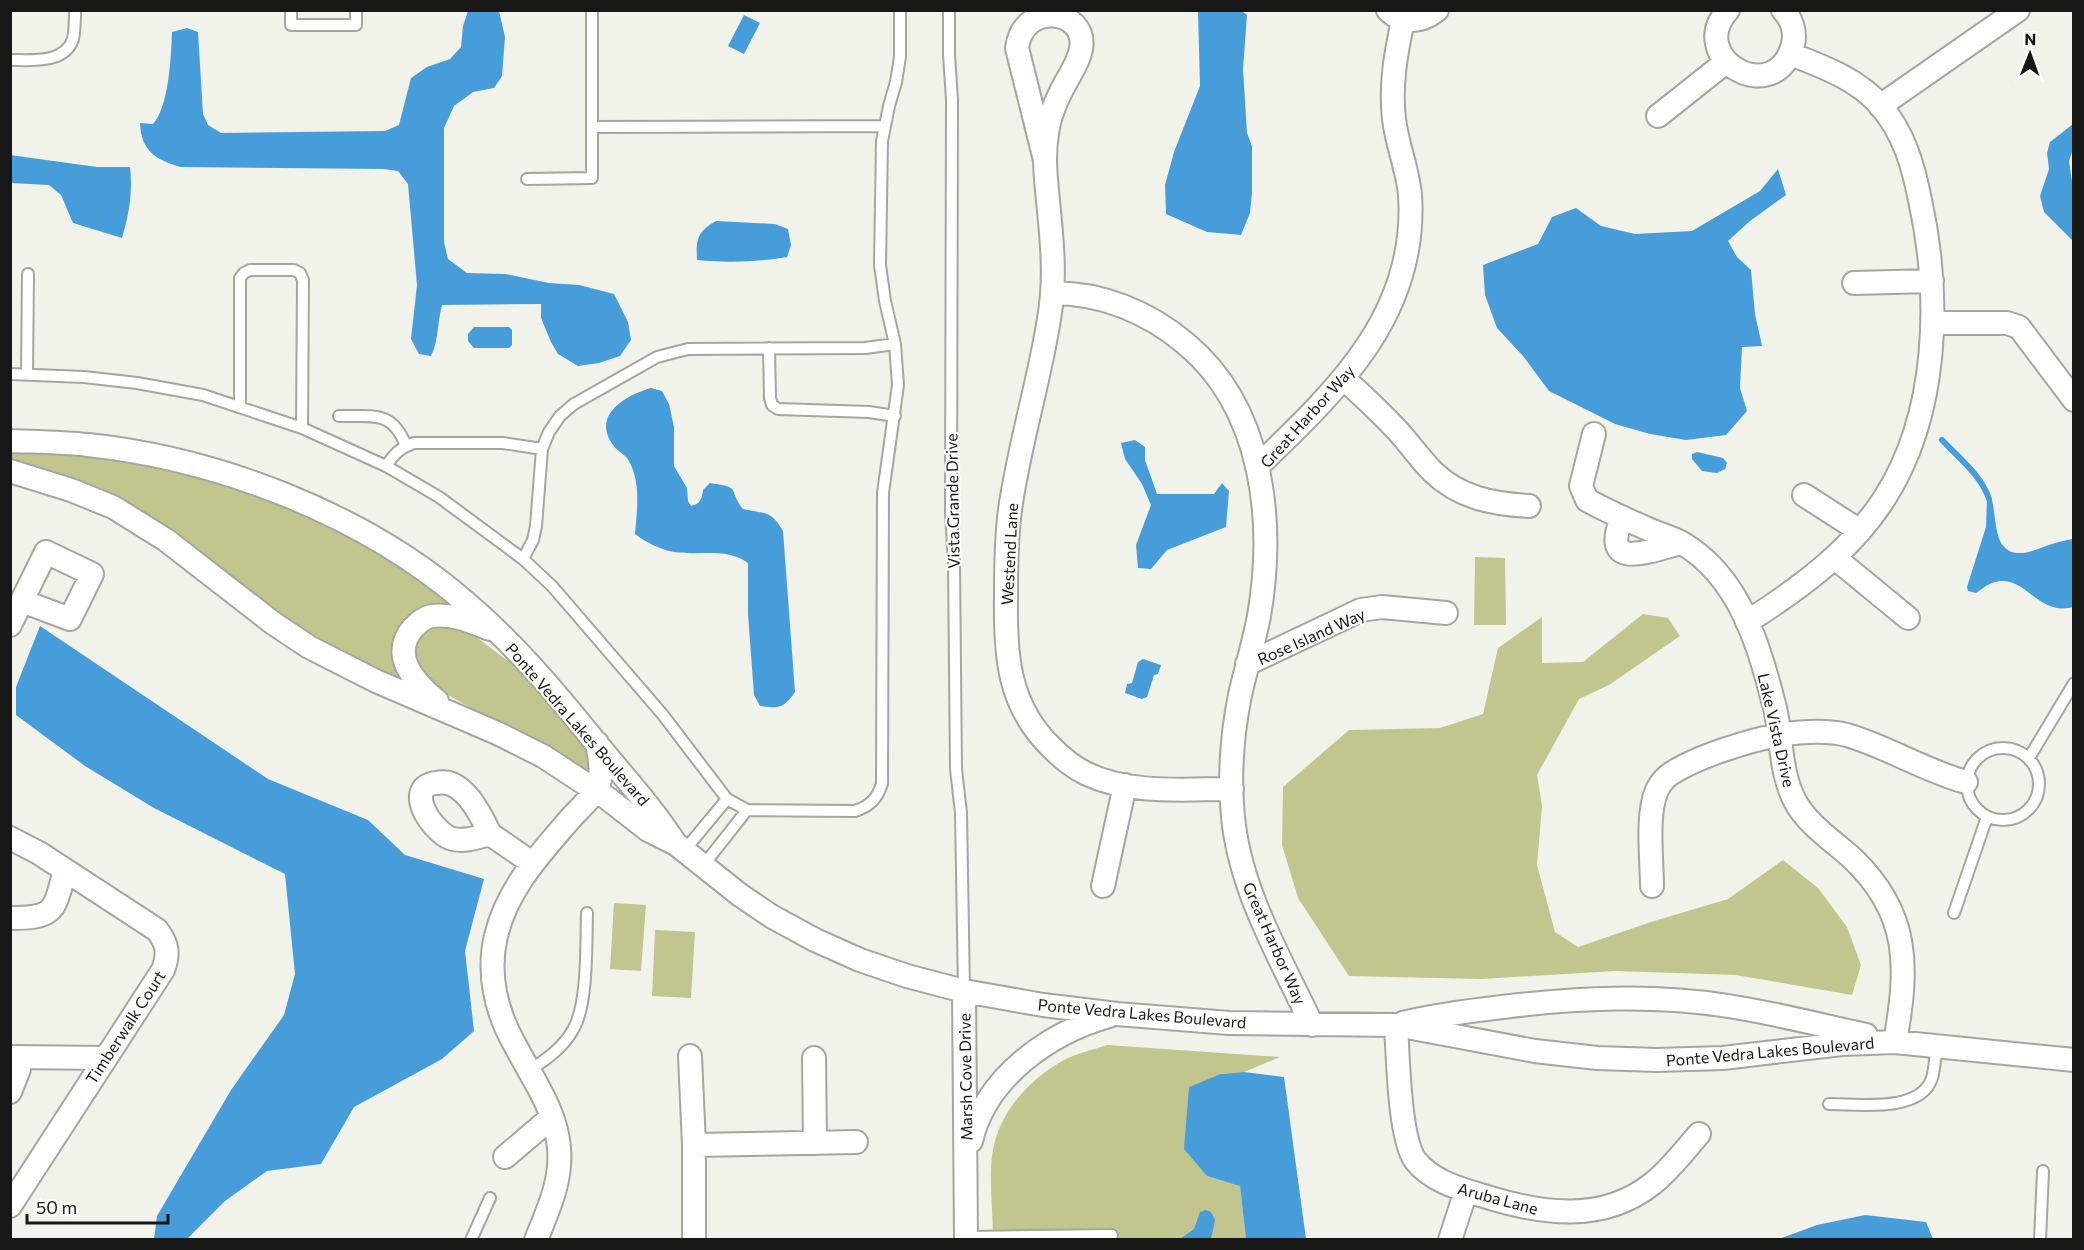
<svg xmlns="http://www.w3.org/2000/svg" width="2084" height="1250" font-family="Commissioner,sans-serif">
  <style>
    .green { fill: #c2c68e }
    .water { fill: #479dd9 }
    .lines { fill: none; stroke-linecap: round; stroke-linejoin: round }
    .stream { stroke: #479dd9; stroke-width: 6 }
    .lane-casing { stroke: #a5a69e; stroke-width: 14 }
    .street-casing { stroke: #a5a69e; stroke-width: 26 }
    .lane { stroke: #fff; stroke-width: 10 }
    .street { stroke: #fff; stroke-width: 22 }
    .labels { text-anchor: middle; dominant-baseline: central; stroke-width: 4.5; stroke-linejoin: round; paint-order: stroke }
    .street-label { font-size: 16px; fill: #171815; stroke: #fffffb }
  </style>
  <rect width="100%" height="100%" fill="#f1f2e9"/>
  <path class="green" d="M 10,447 L 58,449 L 195,471 L 331,523 L 458,604 L 417,612 L 405,682 L 334,654 L 184,546 L 11,464 Z
    M 1475,557 L 1505,558 L 1506,625 L 1474,625 Z
    M 1643,614 L 1668,618 L 1680,636 L 1609,685 L 1579,699 L 1537,775 L 1542,806 L 1537,865 L 1555,932 L 1578,947 L 1651,922 L 1728,899 L 1783,860 L 1818,888 L 1847,927 L 1861,965 L 1852,995 L 1736,975 L 1615,971 L 1481,979 L 1349,976 L 1298,898 L 1282,845 L 1283,787 L 1349,730 L 1440,728 L 1483,714 L 1498,648 L 1542,617 L 1542,663 L 1583,662 Z
    M 440,623 L 467,630 L 504,658 L 530,673 L 584,737 L 593,779 L 431,685 L 412,654 C 418,636 422,628 440,623 Z
    M 614,903 L 646,905 L 641,971 L 610,969 Z
    M 655,930 L 695,932 L 691,998 L 652,996 Z
    M 1107,1045 L 1280,1057 L 1244,1072 L 1221,1074 L 1207,1176 L 1240,1185 L 1246,1239 L 993,1240 C 993,1212 989,1183 992,1156 C 997,1114 1028,1080 1064,1060 C 1077,1053 1093,1050 1107,1045 Z"/>
  <path class="water" d="M 468,11 L 499,11 L 505,37 L 502,76 L 494,88 L 473,92 L 454,106 L 444,128 L 444,242 L 448,259 L 467,273 L 505,274 L 549,283 L 579,285 L 614,294 L 628,322 L 631,340 L 620,356 L 599,363 L 578,366 L 558,354 L 551,342 L 541,318 L 541,304 L 442,305 C 437,323 439,340 431,356 L 419,354 L 411,339 L 417,285 L 408,184 L 398,171 L 384,169 L 181,167 C 156,160 141,151 140,123 L 153,124 C 169,106 171,57 172,32 L 187,28 L 198,32 L 203,114 L 208,125 L 221,133 L 385,131 L 399,125 L 411,78 L 427,67 L 450,59 L 461,47 L 463,26 Z
    M 1198,11 L 1242,11 L 1247,15 L 1243,69 L 1247,133 L 1252,146 L 1252,193 L 1250,213 L 1241,235 L 1207,232 L 1166,214 L 1165,185 L 1174,152 L 1200,86 Z
    M 744,15 L 760,23 L 744,54 L 728,46 Z
    M 2073,124 L 2073,149 L 2069,161 L 2073,189 L 2073,241 L 2044,212 L 2040,196 L 2049,169 L 2047,153 L 2050,142 Z
    M 10,155 L 97,167 L 130,167 C 133,192 129,214 122,238 L 73,223 L 61,195 L 49,185 L 11,183 Z
    M 1778,169 L 1786,195 L 1750,221 L 1728,241 L 1737,257 L 1751,270 L 1755,314 L 1762,346 L 1742,347 L 1740,388 L 1747,411 L 1726,435 L 1686,440 L 1650,434 L 1615,424 L 1549,391 L 1523,356 L 1497,328 L 1485,295 L 1483,265 L 1538,244 L 1552,217 L 1576,208 L 1601,226 L 1635,234 L 1692,231 L 1760,191 Z
    M 716,221 L 775,224 L 788,229 L 791,245 L 787,257 C 758,262 727,263 697,260 C 696,239 697,232 716,221 Z
    M 474,327 L 509,327 L 512,330 L 512,345 L 509,348 L 474,348 L 468,341 L 468,334 Z
    M 651,388 L 662,391 L 669,404 L 674,427 L 674,466 L 687,488 L 688,501 L 691,506 C 700,504 702,499 703,490 L 710,483 C 743,488 727,488 743,509 C 765,514 771,510 783,531 L 795,692 C 784,708 779,709 760,706 L 754,695 L 748,614 L 748,563 C 726,547 700,556 674,552 C 659,549 647,543 635,534 C 637,511 641,483 629,461 C 626,455 617,451 613,445 C 591,415 626,395 651,388 Z
    M 1135,440 L 1145,447 L 1145,460 L 1157,494 L 1214,494 L 1222,483 L 1229,491 L 1226,527 L 1167,550 L 1151,569 L 1138,568 L 1136,545 L 1151,505 L 1142,484 L 1125,459 L 1121,443 Z
    M 1697,452 L 1723,458 L 1727,463 L 1725,469 L 1717,473 L 1702,471 L 1692,459 L 1692,454 Z
    M 1987,498 L 1992,500 C 1995,513 1995,529 2000,541 C 2012,564 2038,548 2055,543 C 2061,541 2067,540 2073,539 L 2073,607 C 2036,617 2025,571 1992,583 C 1986,585 1981,590 1976,593 L 1968,591 L 1967,587 L 1986,527 Z
    M 40,626 L 268,779 L 368,820 L 405,855 L 484,879 L 465,951 L 474,1031 L 442,1059 L 354,1107 L 321,1164 L 267,1171 L 225,1201 L 187,1239 L 154,1239 L 157,1216 L 231,1090 L 284,1015 L 295,974 L 285,874 L 154,808 L 85,766 L 16,715 L 16,687 Z
    M 1143,659 L 1161,665 L 1158,674 L 1154,675 L 1147,697 L 1142,699 L 1125,693 L 1127,684 L 1132,683 L 1138,662 Z
    M 1244,1072 L 1284,1077 L 1306,1239 L 1246,1239 L 1240,1186 L 1207,1176 L 1184,1149 L 1189,1087 L 1221,1074 Z
    M 1206,1210 L 1211,1212 L 1215,1220 L 1211,1239 L 1180,1239 L 1194,1229 L 1200,1212 Z
    M 1865,1215 L 1926,1222 L 1933,1239 L 1779,1239 L 1817,1225 Z"/>
  <g class="lines">
    <path class="stream" d="M 1942,440 C 1958,457 1982,476 1989,499"/>
    <g class="lane-casing">
      <path id="lane" d="M 291,10 L 291,25 L 356,25 L 356,10
        M 949,10 L 949,54 L 952,100 L 951,512 L 954,564 L 956,769 L 961,813 L 964,991
        M 10,60 C 31,60 65,64 73,39 C 75,30 75,20 75,10
        M 593,127 L 884,126
        M 527,179 L 592,178 L 592,10
        M 769,348 L 770,398 L 772,405 L 778,409 L 869,412 L 895,416
        M 10,374 L 84,377 L 137,383 L 203,395 L 302,428 L 386,466 L 439,497 L 523,559 L 552,586 L 663,715 L 727,799 L 747,810 L 855,811 C 870,806 877,799 882,784 L 883,493 L 898,385 L 895,344 L 885,301 L 880,265 L 882,141 L 889,106 L 896,82 L 900,57 L 900,10
        M 27,374 L 28,274
        M 240,407 L 240,278 L 244,273 L 250,270 L 294,270 L 300,273 L 303,280 L 302,428
        M 339,416 C 372,417 392,409 406,446
        M 386,466 C 394,454 401,447 414,443 L 503,443 L 542,449
        M 523,559 L 533,540 L 536,526 L 542,449 L 549,432 L 560,416 L 574,404 L 657,357 L 688,349 L 865,348 L 895,344
        M1967 784a36 36 0 1 1 72 0a36 36 0 1 1-72 0Z
        M 2029,758 L 2074,683
        M 684,851 L 727,799
        M 703,866 L 747,810
        M 1954,913 L 1987,817
        M 530,1070 C 547,1059 564,1047 574,1028 C 588,1002 586,944 587,913
        M 1829,1104 C 1858,1104 1921,1113 1932,1078 C 1935,1068 1935,1056 1937,1046
        M 966,1237 L 1112,1235
        M 471,1240 L 490,1198
        M 2040,1240 L 2043,1171"/>
    </g>
    <g class="street-casing">
      <path id="street" d="M 1388,10 C 1403,25 1422,22 1437,10
        M 1728,10 C 1684,59 1777,110 1793,44 C 1796,33 1792,19 1783,10
        M 1880,106 L 2018,10
        M 1658,116 L 1726,62
        M 1045,160 L 1017,48 C 1023,0 1088,9 1081,49 C 1079,61 1072,71 1066,82 C 1057,98 1049,116 1047,134 C 1043,156 1046,179 1048,201 C 1052,240 1056,279 1049,319 C 1039,383 1019,445 1010,510 C 1006,538 1006,568 1006,597 C 1005,655 1008,706 1052,748 C 1062,758 1073,767 1085,773 C 1130,795 1184,789 1232,789
        M 1854,283 L 1932,281
        M 1052,293 C 1102,293 1148,312 1185,343 C 1264,408 1275,522 1259,616 C 1254,642 1246,669 1240,695 C 1232,735 1229,777 1233,817 C 1240,891 1281,959 1312,1025
        M 1933,323 L 2007,323 L 2019,327 L 2074,400
        M 1344,379 C 1362,395 1380,412 1397,430 C 1409,443 1420,459 1433,472 C 1460,498 1493,504 1529,506
        M 1594,434 L 1581,486 L 1587,500 C 1607,511 1627,520 1648,529 C 1659,534 1671,537 1682,543 C 1740,577 1759,646 1775,708 C 1782,738 1780,773 1795,801 C 1807,824 1833,841 1852,858 C 1911,914 1908,968 1895,1042
        M 10,441 C 36,442 62,442 88,445 C 219,459 363,514 464,601 C 514,643 555,692 596,743 C 623,776 652,807 675,843
        M 1257,467 C 1336,391 1418,315 1410,195 C 1408,170 1397,145 1394,119 C 1390,85 1396,53 1403,20
        M 10,471 L 71,490 L 113,507 L 166,540 L 273,623 L 309,647 L 376,681 L 497,733 L 543,756 L 607,798 L 648,830 L 676,844 L 740,895 L 771,916 L 815,940 L 860,960 L 907,976 L 964,991 L 1043,1005 L 1117,1014 L 1229,1023 L 1396,1025 L 1535,1051 L 1597,1058 L 1657,1060 L 1723,1058 L 1842,1044 L 1895,1042 L 2074,1060
        M 1804,495 L 1860,531
        M 1622,518 C 1599,573 1652,550 1681,543
        M 1835,558 L 1908,618
        M 1747,622 C 1800,588 1849,553 1884,499 C 1939,414 1941,296 1920,200 C 1913,165 1904,133 1880,105 C 1856,78 1823,67 1791,54
        M 10,625 L 46,552 L 92,574 L 70,619 L 22,601
        M 1247,664 L 1361,610 L 1382,607 L 1446,613
        M 437,701 C 416,684 389,656 413,628 C 418,623 425,617 432,616 C 452,613 472,622 490,629
        M 490,834 C 481,815 463,777 437,783 C 433,783 427,785 424,788 C 412,803 438,836 453,839 C 465,842 478,837 490,834 L 532,863
        M 10,838 L 39,853 L 157,930 C 168,944 169,954 163,970 L 10,1206
        M 1103,886 L 1125,785
        M 1652,886 C 1652,859 1646,815 1657,790 C 1660,784 1665,777 1672,773 C 1697,757 1749,740 1779,735 C 1799,732 1828,730 1847,735 C 1888,747 1925,771 1966,782
        M 10,918 C 56,918 54,911 65,870
        M 964,991 L 966,1240
        M 1403,1023 C 1436,1015 1468,1011 1502,1007 C 1577,998 1652,994 1728,1006 C 1774,1013 1820,1025 1866,1035
        M 1396,1025 C 1398,1055 1399,1137 1415,1160 C 1432,1182 1461,1189 1487,1197 C 1542,1214 1603,1223 1652,1184 C 1670,1170 1684,1151 1699,1134
        M 690,1056 L 694,1145 L 694,1240
        M 10,1057 L 105,1058
        M 814,1058 L 815,1143
        M 10,1092 L 19,1069 L 18,1058
        M 971,1141 C 986,1077 1049,1033 1109,1016
        M 694,1145 L 856,1142
        M 505,1157 L 552,1117
        M 536,1240 C 548,1210 562,1181 559,1148 C 556,1110 532,1078 515,1045 C 496,1012 487,973 496,936 C 507,889 540,854 570,819 C 579,809 594,796 599,784 C 603,771 599,756 597,743
        M 1450,1240 L 1466,1191"/>
    </g>
    <use href="#lane" class="lane"/>
    <use href="#street" class="street"/>
  </g>
  <g class="labels">
    <g class="street-label">
      <text transform="translate(1307 416) rotate(-48)">Great Harbor Way</text>
      <text transform="translate(952 501) rotate(-91)">Vista Grande Drive</text>
      <text transform="translate(1009 554) rotate(-87)">Westend Lane</text>
      <text transform="translate(1311 636) rotate(-24)">Rose Island Way</text>
      <text transform="translate(578 724) rotate(49)">Ponte Vedra Lakes Boulevard</text>
      <text transform="translate(1777 730) rotate(77)">Lake Vista Drive</text>
      <text transform="translate(1275 943) rotate(66)">Great Harbor Way</text>
      <text transform="translate(1142 1013) rotate(5)">Ponte Vedra Lakes Boulevard</text>
      <text transform="translate(125 1027) rotate(-57)">Timberwalk Court</text>
      <text transform="translate(1770 1051) rotate(-5)">Ponte Vedra Lakes Boulevard</text>
      <text transform="translate(965 1077) rotate(-91)">Marsh Cove Drive</text>
      <text transform="translate(1498 1198) rotate(15)">Aruba Lane</text>
    </g>
  </g>
  <rect width="2084" height="1250" fill="none" stroke="#171815" stroke-width="24"/>
  <g transform="translate(2030 54) rotate(1)" stroke="#fffffb" stroke-width="4.5" paint-order="stroke">
  <path d="M0-4.5L10 22L0 15L-10 22Z" fill="#171815"/>
  <text y="-9" font-size="16" font-weight="bold" text-anchor="middle" fill="#171815">N</text>
  </g>
  <path d="M27 1214v9h141v-9" fill="none" stroke="#171815" stroke-width="3"/>
  <text x="36" y="1214" font-size="18" fill="#171815" stroke="#fffffb" stroke-width="4.5" paint-order="stroke">50 m</text>
</svg>
